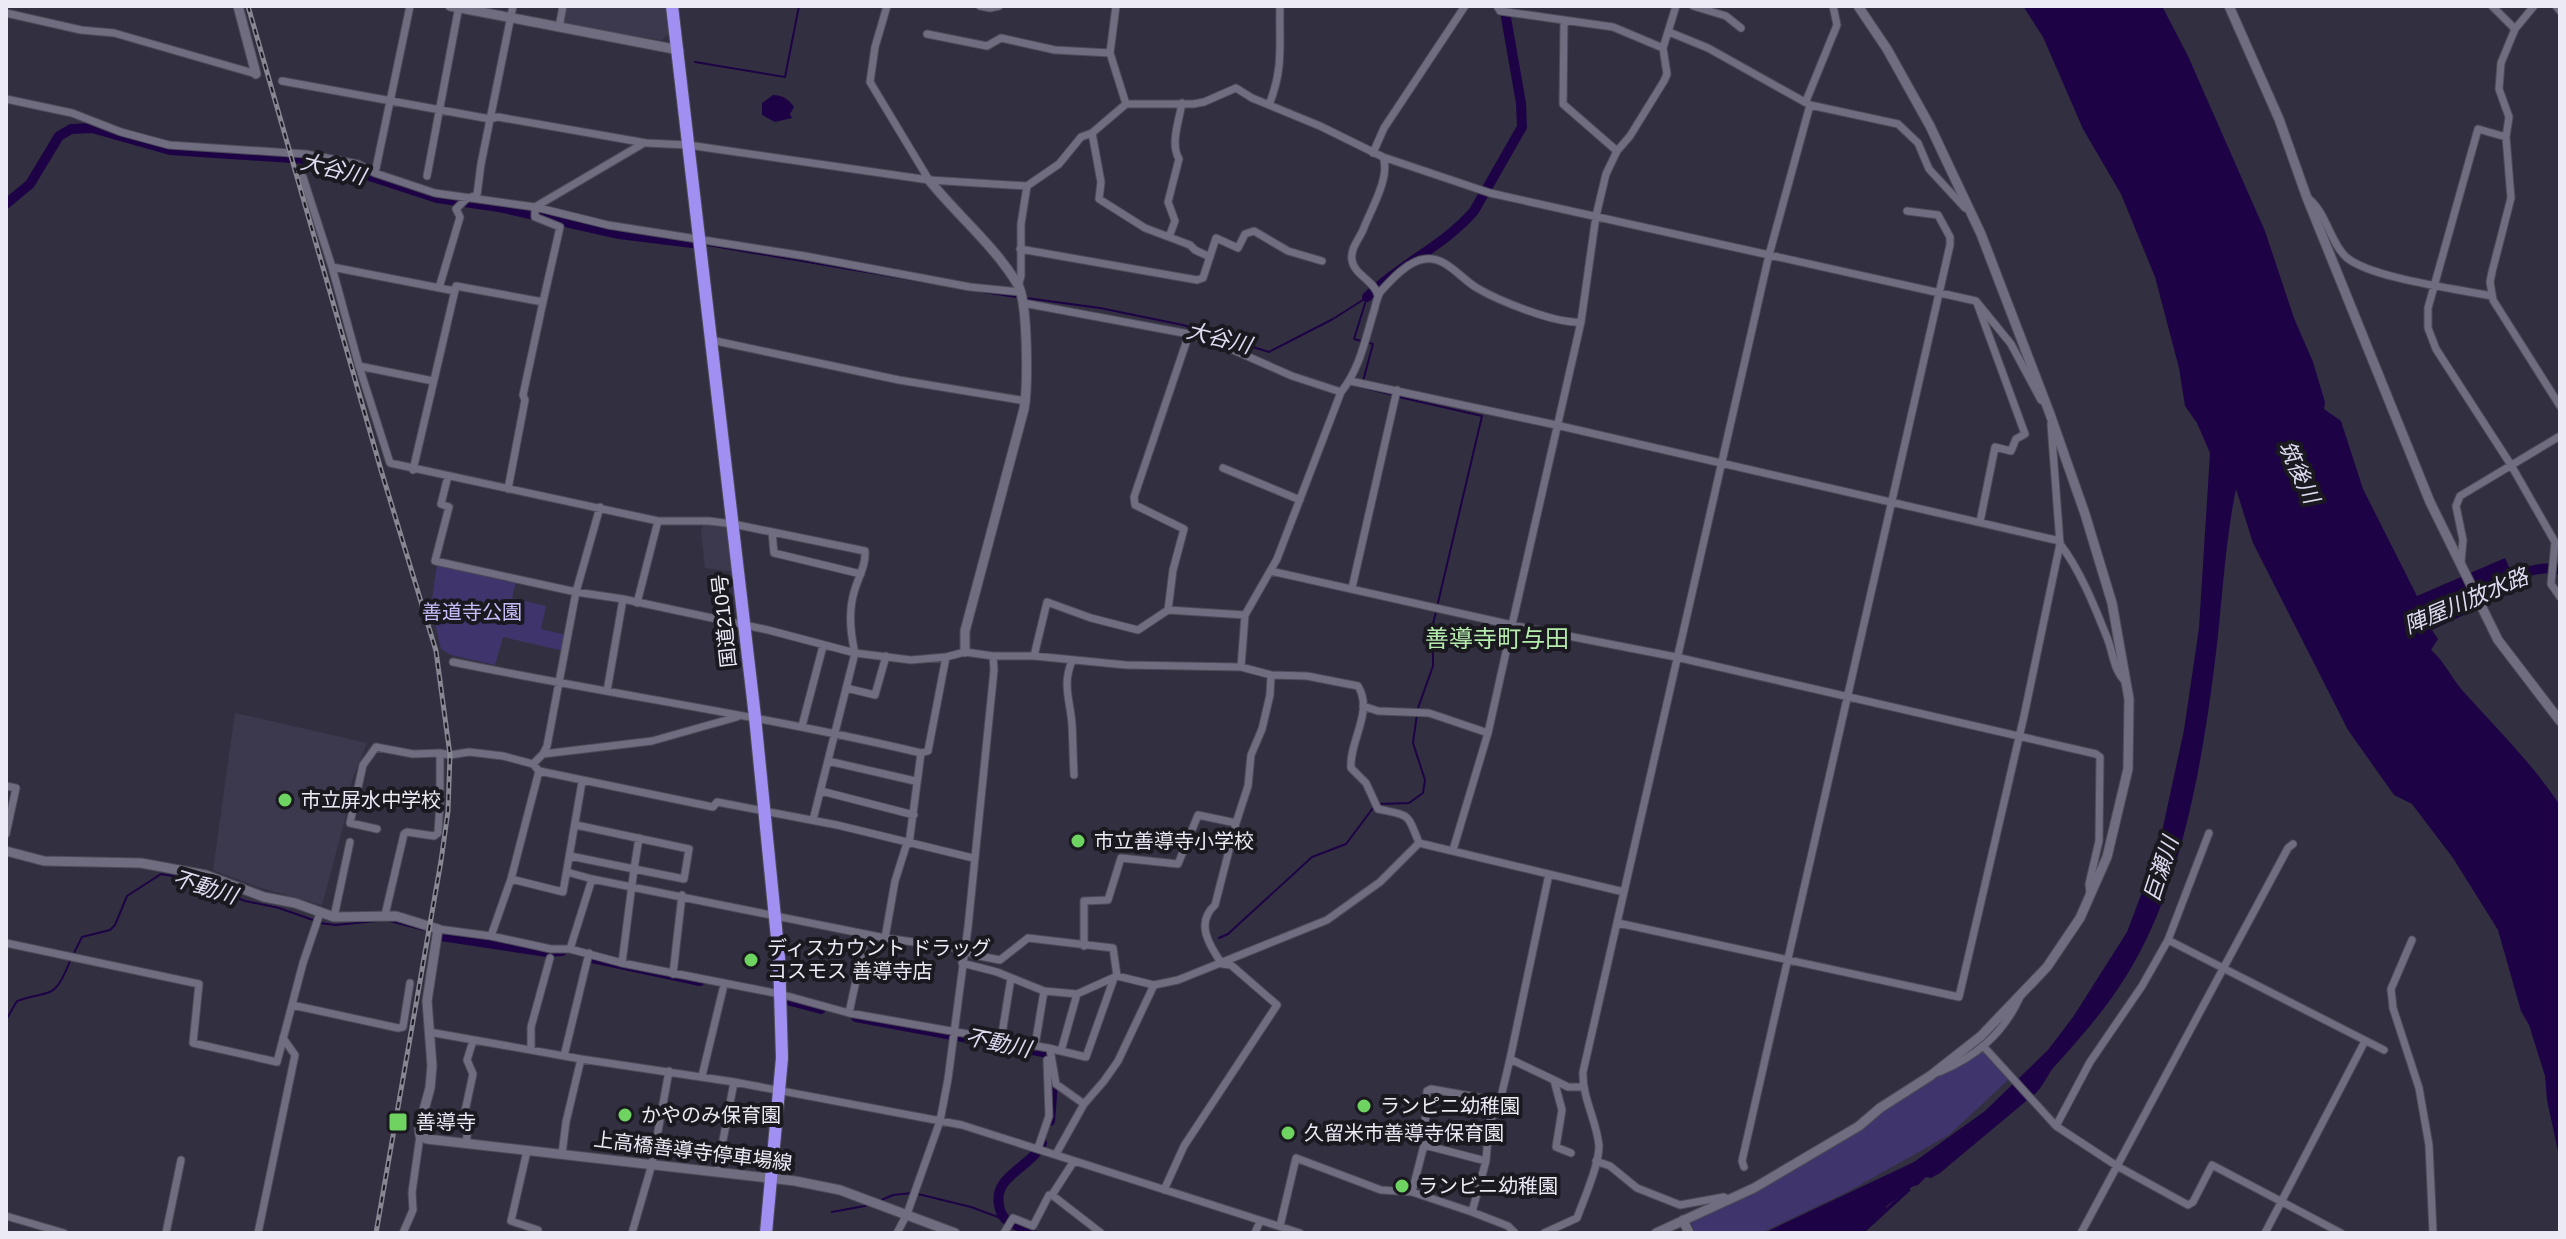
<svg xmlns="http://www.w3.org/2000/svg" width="2566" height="1239" font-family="Helvetica,'Noto Sans JP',sans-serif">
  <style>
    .built { fill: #3c394f }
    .green { fill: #40346c }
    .water { fill: #1d0345 }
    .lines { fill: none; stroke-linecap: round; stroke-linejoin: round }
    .stream { stroke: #1d0345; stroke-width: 2 }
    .river { stroke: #1d0345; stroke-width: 10 }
    .street-casing { stroke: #4c4b58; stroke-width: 9 }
    .secondary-casing { stroke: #4c4b58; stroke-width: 11 }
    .highway-casing { stroke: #4c4b58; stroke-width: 14 }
    .street { stroke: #6f6d7f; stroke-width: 7 }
    .secondary { stroke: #6f6d7f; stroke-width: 9 }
    .highway { stroke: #a28ff2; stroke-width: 12 }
    .rail-casing { stroke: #878693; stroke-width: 5 }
    .rail { stroke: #1a1920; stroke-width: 2; stroke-dasharray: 6; stroke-linecap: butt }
    .poi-dot { fill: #6ed361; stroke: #1a1920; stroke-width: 3 }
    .labels { text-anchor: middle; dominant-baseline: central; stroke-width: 8; stroke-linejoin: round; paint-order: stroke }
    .park-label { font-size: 20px; fill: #c6bdf9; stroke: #1a1920 }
    .street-label { font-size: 20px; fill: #ecebf5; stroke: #1a1920 }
    .poi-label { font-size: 20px; fill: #ecebf5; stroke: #1a1920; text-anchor: start }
    .water-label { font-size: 22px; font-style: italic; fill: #dfdcf1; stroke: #1a1920 }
    .quarter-label { font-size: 24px; fill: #b5ebad; stroke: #1a1920 }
  </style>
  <rect width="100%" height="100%" fill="#323040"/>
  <path class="built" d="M 566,6 L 668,6 L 671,31 L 662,40 L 562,25 Z
    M 704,524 L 728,526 L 735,572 L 705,568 L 701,531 Z
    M 235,713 L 367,743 L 352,780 L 345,819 L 322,905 L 258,887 L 213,870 Z"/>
  <path class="green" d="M 437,565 L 516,581 L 512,598 L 546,606 L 541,629 L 566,635 L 564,651 L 503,637 L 495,665 L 451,655 L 441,649 L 431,606 Z
    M 1983,1052 L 2008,1080 L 1949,1135 L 1849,1191 L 1761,1233 L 1695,1233 L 1691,1223 L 1930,1079 Z"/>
  <path class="water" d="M 2023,6 L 2162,6 L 2188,56 L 2265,231 L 2294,318 L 2313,362 L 2325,402 L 2324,409 L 2341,421 L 2363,489 L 2417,596 L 2505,558 L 2519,589 L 2432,630 L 2438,639 L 2431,650 C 2445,662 2450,676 2462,690 C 2495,727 2532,763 2560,805 L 2560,1161 L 2547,1100 L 2545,1076 L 2529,1025 L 2521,1011 L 2498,930 L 2453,858 L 2412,804 L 2394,795 L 2348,730 L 2253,543 L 2236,489 C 2224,547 2222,610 2214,669 C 2202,764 2182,878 2135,961 C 2113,1001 2084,1034 2054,1067 C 2048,1074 2044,1084 2037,1092 L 1940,1173 L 1931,1178 L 1926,1177 L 1918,1185 L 1911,1187 L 1911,1179 L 1887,1197 L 1886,1208 L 1908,1188 L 1911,1190 L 1864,1233 L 1764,1233 L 1914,1162 L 1985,1111 L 2048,1050 L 2073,1017 L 2127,932 L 2158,850 L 2184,730 L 2199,628 L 2210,453 L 2197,423 L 2185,406 L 2179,368 L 2155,277 L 2121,194 L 2083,129 L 2043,37 Z
    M 773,95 C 782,95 789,99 794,107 L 790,114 L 792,118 L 775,122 L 762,115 L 762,103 Z"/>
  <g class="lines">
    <path class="stream" d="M 695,62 L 785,77 L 799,6
      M 707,245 L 937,284
      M 983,292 L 1016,297
      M 1026,298 L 1100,308 L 1183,325 L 1269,352 L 1333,319 L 1366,298
      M 1363,381 L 1373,344 L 1354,339 L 1367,297
      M 1361,387 L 1393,395
      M 1399,397 L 1482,416 L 1433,624 L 1433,666 L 1418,708
      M 1378,804 L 1409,803 L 1423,793 L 1425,780 L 1413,743 L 1417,714
      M 386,920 L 424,930
      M 319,923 L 336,925 L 376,921
      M 1219,938 L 1228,934 L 1312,857 L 1346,844 L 1373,808
      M 73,955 L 82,937 L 110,930 L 115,925 L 127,896 L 161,874 L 191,879 L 245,901 L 279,908 L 313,920
      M 6,1020 L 17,1001 C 50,989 54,1002 70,961
      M 918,1194 L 971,1207 L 1006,1220
      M 879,1201 L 893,1195 L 912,1193
      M 832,1212 L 870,1205"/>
    <path class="river" d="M 6,204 L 30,184 L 59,136 L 71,129 L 92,128 L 170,150 L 306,159 L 342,167 L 437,198 L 499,207 L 619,234 L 692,243
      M 1367,297 C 1400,264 1444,246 1474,211 L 1522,127 L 1521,103 L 1504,6
      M 2502,584 C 2522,573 2537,565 2560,570
      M 441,936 L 547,952 L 562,951
      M 592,958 L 700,981
      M 783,999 L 821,1009
      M 856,1017 L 1048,1053 L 1053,1083 L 1050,1121
      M 1877,1207 L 1922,1173
      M 1032,1233 C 1025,1228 1016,1226 1008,1221 C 1003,1218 1000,1211 999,1205 C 993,1175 1033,1167 1042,1143"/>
    <g class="street-casing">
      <path id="street" d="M 887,6 L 875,47 L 870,82 L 929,180
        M 980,6 L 990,8 L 999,6
        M 1116,6 L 1110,53 L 1126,104
        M 1497,6 L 1500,11 L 1613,27 L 1663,48
        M 1693,6 L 1726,16 L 1741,28
        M 2492,6 L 2515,29
        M 2534,6 L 2515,29 L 2501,63 L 2499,89 L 2509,117 L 2506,137 L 2511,198 L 2492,272 L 2490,282 L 2493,300 L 2560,406
        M 2556,6 L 2560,11
        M 6,13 L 81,30 L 114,33 L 256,74
        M 1564,21 L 1563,104 L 1617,151
        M 559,27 L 563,6
        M 1669,32 L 1708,48 L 1810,105 L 1898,124 L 1918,143 L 1929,169 L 1965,208
        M 927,34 L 987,46 L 1001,38 L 1055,50 L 1110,53
        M 282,81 L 490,119 L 498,117 L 646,143 L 688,145 L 929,180 L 1027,186 L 1059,164 L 1081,137 L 1092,133 L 1126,104 L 1193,104 L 1204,102 L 1236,88 L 1252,98 L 1320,126 L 1383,157 L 1490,193 L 1976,301 L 2011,344 L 2041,400
        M 6,99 L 72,113 L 121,132 L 169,145 L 306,154 L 358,164 L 375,173 L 435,193 L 535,207 L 608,225 L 805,256 L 970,287 L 1021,292
        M 1806,101 L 1837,25 L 1833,6
        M 1269,105 C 1284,67 1279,46 1280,6
        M 1092,133 L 1101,182 L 1099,199 L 1145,228 L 1190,245 L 1195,250 L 1210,257
        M 2506,137 L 2478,129 L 2428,308 L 2428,328 L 2436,349 L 2511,465 L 2555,542 L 2551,584 L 2560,597
        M 1373,153 L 1384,128 L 1465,6
        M 375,173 L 410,6
        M 427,176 L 459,6
        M 303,177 L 332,267
        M 2309,199 C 2327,214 2330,242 2346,257 C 2370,278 2457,289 2492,296
        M 535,207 L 644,143
        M 1169,237 L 1175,221 L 1168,202 L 1179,159 C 1170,144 1179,121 1182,103
        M 1020,249 L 1197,280 L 1203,278 L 1216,238 L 1238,248 L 1245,234 L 1254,231 L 1288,251 L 1322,261
        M 1018,286 L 1021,276 L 1021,224 L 1027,186
        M 439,288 L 460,217 L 456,209 L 466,199 L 477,195 L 481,164 L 513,6
        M 455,291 L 332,267 L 359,366 L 390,463 L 658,521 L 709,521 L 733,524 L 865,551 C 866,565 859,576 855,589 C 848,610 850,632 855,653 L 813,820
        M 1378,295 C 1374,280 1354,275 1352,260 C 1350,249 1359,239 1363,230 C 1370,211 1391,177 1383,157
        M 1023,303 L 1189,334 L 1224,346 L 1292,376 L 1341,392
        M 1977,303 L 2025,434 L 2016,439 L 2011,451 L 1995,447 L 1980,522
        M 711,340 L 899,380 L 1026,401
        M 359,366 L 433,381
        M 1350,381 L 1556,425 L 2060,541
        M 1223,468 L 1300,500
        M 413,470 L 456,286 L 543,302 L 560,227 L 535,217 L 535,207
        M 448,476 L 441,504 L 449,507 L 435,561 L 576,592 L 623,599 L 768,630 L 855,653 L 911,660 L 946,657 L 965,652 L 993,656 L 1034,656 L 1126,665 L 1241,667 L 1271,675 L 1307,676 L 1358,686 C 1374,712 1349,741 1351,768 L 1366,783 L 1378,809 C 1410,816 1407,812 1419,843
        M 508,489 L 525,400 L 523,395 L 543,302
        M 772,532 L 774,553 L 861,574
        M 2060,544 C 2080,570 2094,605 2106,635 C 2113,650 2113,671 2126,682
        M 2461,562 L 2463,540 L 2456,506 L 2460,496 L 2560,436
        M 1270,571 L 1512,625 L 1676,657 L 2096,754 L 2100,757 L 2099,841 L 2089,884 L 2090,894
        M 1352,588 L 1397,390
        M 637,603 L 658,521
        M 1168,610 L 1173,570 L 1184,529 L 1135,505 L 1134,497 L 1189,334
        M 1034,656 L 1047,602 L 1091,618 L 1138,630 L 1168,610 L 1245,615
        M 1072,661 C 1062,684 1070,700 1072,724 C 1073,741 1073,758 1074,775
        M 453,662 C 609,694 766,716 921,753 L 909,844
        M 1241,667 L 1245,615 L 1277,559 L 1341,392 C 1359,370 1365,341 1373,314 C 1376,306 1376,298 1381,291 C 1392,279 1408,261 1425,259 C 1446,256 1461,279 1477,288 C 1499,301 1556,324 1581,322
        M 846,688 L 875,695 L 886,656
        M 607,691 L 623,599
        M 1363,706 L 1378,711 L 1429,713 L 1488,733
        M 802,726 L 823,646
        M 921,753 L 928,751 L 946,657
        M 543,754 L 652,741 L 737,717
        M 828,761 L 915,781
        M 533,764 L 543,754 L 547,746 L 576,592 L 600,507
        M 6,786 L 16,788 L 6,834
        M 821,791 L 914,815
        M 576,825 L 689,849 L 684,879 L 634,869 L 622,963
        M 377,829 L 350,823 L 363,765 L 376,747 L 413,754 L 440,753 L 450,755 L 469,752 L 503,756 L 533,764 L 539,771 L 713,807 L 717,802 L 837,825 L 973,858
        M 1419,843 L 1624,892
        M 1453,850 L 1488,733 L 1512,625 L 1581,322 L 1596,216 L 1606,174 L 1617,151 L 1630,136 L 1664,81 L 1667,74 L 1663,48 L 1676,6
        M 570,856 L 634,869 L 639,838
        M 567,872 L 592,879 L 570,949
        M 511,879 L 563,892 L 582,782
        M 592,879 L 885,938 L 964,949 L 974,955 L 1000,960 L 1028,938 L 1113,948 L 1117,976
        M 385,915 L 404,834 L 407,832 L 434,836 L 438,833 L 440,803 L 440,753
        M 334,917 L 350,842
        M 1618,923 L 1959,997 L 2024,716 L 2060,544 L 2051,424
        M 438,929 L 491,936 L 551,949 L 570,949 L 622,963 L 780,994 L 849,1013 L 1048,1048 L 1086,1057 L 1114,978
        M 491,936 L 511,879 L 539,771
        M 885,938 L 895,881 L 907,843
        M 2168,940 L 2384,1050
        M 2412,940 L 2391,989 L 2393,1008 L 2419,1088 L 2429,1145 L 2433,1233
        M 6,943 L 199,984 L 193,1043 L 277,1062 L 303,963 L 320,913
        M 1084,946 L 1084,901 L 1108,900 L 1121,858 L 1178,864 L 1198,815 L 1236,823
        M 962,963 L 997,972 L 1044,991 L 1077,994 L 1117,976 L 1154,985 L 1178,980 L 1327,920 L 1380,882 L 1419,843
        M 673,974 L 682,895
        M 292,1005 L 398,1028 L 403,1027 L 410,983
        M 849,1013 L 866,934
        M 429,1032 L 581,1059 L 734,1082 L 962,1125 L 1300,1233
        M 1001,1040 L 1011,978
        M 1035,1046 L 1044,991
        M 1985,1048 L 2056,1126 L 2117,1166 L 2188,1205 L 2193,1202 L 2212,1165 L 2341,1233
        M 1050,1049 L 1056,1084 L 1084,1104
        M 531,1050 L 531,1027 L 550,958
        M 1061,1051 L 1077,994
        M 564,1056 L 589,953
        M 1510,1059 L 1554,1080 L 1562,1110 L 1556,1147 L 1571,1153
        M 1939,1072 C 1975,1057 2002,1035 2019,999
        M 702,1076 L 723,989
        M 1554,1080 L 1568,1087 L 1584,1087
        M 2056,1126 L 2090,1062 L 2142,986 L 2168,940 L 2209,833
        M 466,1144 L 468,1127 L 464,1116 L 473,1074 L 467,1060 L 473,1041
        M 1424,1145 L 1486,1161
        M 1038,1148 L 1049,1116 L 1047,1060
        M 527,1151 L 511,1221 L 538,1230 L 538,1233
        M 562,1154 L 566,1122 L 581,1059
        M 1056,1154 L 1084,1104 L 1104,1081 L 1118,1061 L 1154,985
        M 1074,1161 L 1052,1195 L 1101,1233
        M 1596,1161 L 1610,1166 L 1637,1188 L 1680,1205 L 1724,1197 L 1729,1200
        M 1744,1167 L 1742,1161 L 1950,245 L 1950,237 L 1938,215 L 1907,211
        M 717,1172 L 734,1082
        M 1164,1190 L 1184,1146 L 1277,1005 L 1231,965 L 1222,964 C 1209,945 1195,923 1215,905 L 1236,823 L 1248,786 L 1251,755 L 1262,729 L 1270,695 L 1271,675
        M 1412,1192 L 1424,1145 L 1427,1091 L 1431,1089 L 1499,1101
        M 1472,1212 L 1486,1161 L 1489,1124 L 1501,1097 L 1510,1059 L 1549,874
        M 6,1216 L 64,1233
        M 1280,1226 L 1296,1158 L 1381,1190 L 1412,1192 L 1472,1212 L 1508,1226 L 1515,1233
        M 166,1233 L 181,1160
        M 258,1233 L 295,1055 L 283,1038
        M 403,1233 L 413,1210 L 412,1192 L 420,1136
        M 632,1233 L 652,1164 L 669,1071
        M 897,1233 L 907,1214 L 940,1121 L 948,1079 L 968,927 L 994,670 L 993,656
        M 1004,1233 L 1013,1218 L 1033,1226 L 1049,1195 L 1052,1195
        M 1255,1233 L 1260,1221
        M 1544,1233 L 1577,1218 C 1584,1199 1599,1165 1599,1146 C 1597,1121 1582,1098 1583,1072 L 1769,255 L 1810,105
        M 2081,1233 L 2288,848 L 2293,844
        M 2265,1233 L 2365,1041"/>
    </g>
    <g class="secondary-casing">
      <path id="secondary" d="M 238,6 L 256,74
        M 450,6 L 679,50
        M 2229,6 L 2279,119 L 2307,198 L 2430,502 L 2498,640 L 2560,721
        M 929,180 C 957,215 995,246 1018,285 C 1028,303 1028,387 1024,409 L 965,631 L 965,652
        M 6,851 L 44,861 L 141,863 L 206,875 L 264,897 L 295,903 L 334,917 L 396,916 L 438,929 L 427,1001 L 432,1066 L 430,1088 L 419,1128 L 420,1136 L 427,1139 L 795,1181 L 840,1190 L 955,1233
        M 1683,1220 L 1689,1233
        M 1656,1233 L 1754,1188 L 1859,1126 L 1880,1108 L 1930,1076 L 1981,1036 L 2047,967 L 2080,918 L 2107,857 L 2128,769 L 2129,699 L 2112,603 L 2085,514 L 2050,414 L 1981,234 L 1930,126 L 1887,49 L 1858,6"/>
    </g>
    <g class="highway-casing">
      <path id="highway" d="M 672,6 L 755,717 L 779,958 L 782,1058 L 766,1233"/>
    </g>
    <use href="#street" class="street"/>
    <use href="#secondary" class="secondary"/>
    <use href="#highway" class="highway"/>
    <g class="rail-casing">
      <path id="rail" d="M 248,6 L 381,470 L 436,651 L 450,755 L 448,811 L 441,861 L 376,1233"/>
    </g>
    <use href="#rail" class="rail"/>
  </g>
  <g class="poi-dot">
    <circle cx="285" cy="800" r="8"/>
    <circle cx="1078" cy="841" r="8"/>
    <circle cx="751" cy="960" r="8"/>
    <circle cx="1364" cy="1106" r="8"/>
    <circle cx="625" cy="1115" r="8"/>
    <rect x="388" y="1112" width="20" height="20" rx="4"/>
    <circle cx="1288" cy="1133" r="8"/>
    <circle cx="1402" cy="1186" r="8"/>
  </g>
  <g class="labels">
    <g class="park-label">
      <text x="472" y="612">善道寺公園</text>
    </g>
    <g class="street-label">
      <text transform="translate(724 621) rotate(-96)">国道210号</text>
      <text transform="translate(693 1151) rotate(7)">上高橋善導寺停車場線</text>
    </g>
    <g class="poi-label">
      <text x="301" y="800">市立屏水中学校</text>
      <text x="1094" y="841">市立善導寺小学校</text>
      <text x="767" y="948">ディスカウント ドラッグ<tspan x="767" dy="23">コスモス 善導寺店</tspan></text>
      <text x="1380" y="1106">ランピニ幼稚園</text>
      <text x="641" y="1115">かやのみ保育園</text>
      <text x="416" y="1122">善導寺</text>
      <text x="1304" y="1133">久留米市善導寺保育園</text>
      <text x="1418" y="1186">ランビニ幼稚園</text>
    </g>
    <g class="water-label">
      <text transform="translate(333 169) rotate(14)">大谷川</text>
      <text transform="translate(1219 338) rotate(14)">大谷川</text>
      <text transform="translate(2299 472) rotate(65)">筑後川</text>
      <text transform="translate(2466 601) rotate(-23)">陣屋川放水路</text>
      <text transform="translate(2161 869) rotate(-72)">巨瀬川</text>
      <text transform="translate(205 887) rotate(17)">不動川</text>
      <text transform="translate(998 1043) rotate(12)">不動川</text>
    </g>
    <g class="quarter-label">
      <text x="1497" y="638">善導寺町与田</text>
    </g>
  </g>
  <rect width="2566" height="1239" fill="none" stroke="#ecebf5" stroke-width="16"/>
</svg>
